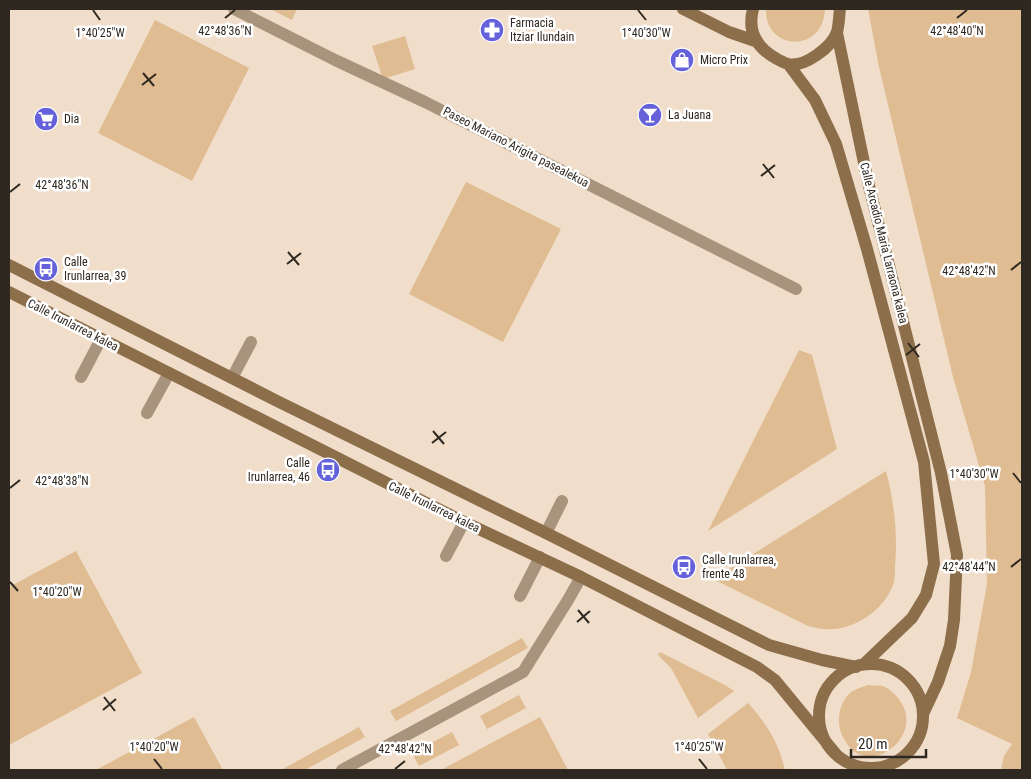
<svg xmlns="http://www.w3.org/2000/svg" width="1031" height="779" font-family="'Roboto Condensed',sans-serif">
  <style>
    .green { fill: #e0bc93 }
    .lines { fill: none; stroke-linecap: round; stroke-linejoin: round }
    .lane { stroke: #a8947c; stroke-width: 12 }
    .street { stroke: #a8947c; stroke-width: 12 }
    .secondary { stroke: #8c6e4b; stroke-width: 12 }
    .ticks { fill: none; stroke: #2e2820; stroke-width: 2 }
    .labels { text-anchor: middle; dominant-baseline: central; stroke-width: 5; stroke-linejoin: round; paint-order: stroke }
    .poi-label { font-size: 12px; fill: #2e2820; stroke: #fff; text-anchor: start }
    .street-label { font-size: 12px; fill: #2e2820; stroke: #fff }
    .ticks-label { font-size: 12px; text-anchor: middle; fill: #2e2820; stroke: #fff; stroke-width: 5; stroke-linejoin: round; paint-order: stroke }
  </style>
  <rect width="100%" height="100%" fill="#f0deca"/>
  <path class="green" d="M 270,9 L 297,9 L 292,20 Z
    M 766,9 L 825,9 C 823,55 764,50 766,9 Z
    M 868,9 L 1022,9 L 1022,483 L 1015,461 L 1022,486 L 1022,770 L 1001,770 L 1004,756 L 1012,744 L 957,718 L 971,672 L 987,584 L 985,486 L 953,377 L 879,67 Z
    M 155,20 L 249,68 L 192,181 L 98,133 Z
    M 405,36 L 415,69 L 383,79 L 372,46 Z
    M 466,182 L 561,229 L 503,342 L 409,294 Z
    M 799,350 L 812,355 L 837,449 L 708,531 Z
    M 886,471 C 894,501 898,535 895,566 C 895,571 895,577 894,582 C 887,606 860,627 834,629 C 825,630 816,628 808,626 L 713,579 Z
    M 76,551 L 142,673 L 9,745 L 9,587 Z
    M 522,638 L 528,648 L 396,721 L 390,711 Z
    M 660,652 L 725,685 L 734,691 L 698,718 L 671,668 L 658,655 Z
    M 868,685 C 872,686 879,685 883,686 C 888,688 895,694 898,698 C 925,731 881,771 853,751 C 850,749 848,745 846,742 C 835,728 837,705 850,693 C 855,689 863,687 868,685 Z
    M 519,695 L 526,708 L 487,729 L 480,716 Z
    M 748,703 C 766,723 779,743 785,770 L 727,770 L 708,734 Z
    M 194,717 L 223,770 L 96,770 Z
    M 540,717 L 568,770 L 441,770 Z
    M 359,727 L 365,737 L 305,770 L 281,770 Z
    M 452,732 L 459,745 L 419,766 L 412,753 Z"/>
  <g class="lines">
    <path class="lane" d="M 81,377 L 101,339
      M 232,378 L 251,342
      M 147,413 L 169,373
      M 546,533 L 562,501
      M 446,556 L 464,522
      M 520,596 L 540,557"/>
    <path class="street" d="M 234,9 L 335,60 L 425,102 L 796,289
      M 342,770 L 523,672 L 568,600 L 581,577"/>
    <path class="secondary" d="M 683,9 L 729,32 L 755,41
      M 753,9 C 747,32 757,48 777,59 C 781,61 784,63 788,64 C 804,68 832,47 837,32 C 839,25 839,16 840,9
      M 837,33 L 868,182 L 941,473 L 957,555 L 954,620 L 950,646 L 938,682 L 923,714
      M 789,65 L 815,100 L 836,144 L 867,249 L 924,462 L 934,564 L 926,595 L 912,618 L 864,664
      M 9,265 L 277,401 L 546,533 L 769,645 L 822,660 L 856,667
      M 9,292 L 464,522 L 581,577 L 757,667 L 775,680 L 835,753
      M819 716a52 52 0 1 1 104 0a52 52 0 1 1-104 0Z"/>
  </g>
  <path class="ticks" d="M 93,10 L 100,20M 638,10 L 646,20M 225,18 L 235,10M 957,18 L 967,10M 143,73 L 154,86M 142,85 L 156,74M 763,164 L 774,178M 761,176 L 775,165M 10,192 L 20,184M 288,252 L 299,265M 287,264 L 301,253M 1011,270 L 1021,262M 908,343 L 919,357M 906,355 L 920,344M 433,431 L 444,444M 432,443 L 446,432M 1013,473 L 1021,483M 10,488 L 20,480M 1011,567 L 1021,559M 10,582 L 18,591M 578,610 L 589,623M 577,622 L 590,611M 104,697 L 115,711M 103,710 L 116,699M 154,759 L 162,769M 699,759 L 707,769M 395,769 L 405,761"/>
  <defs>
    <g id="pharmacy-disc" transform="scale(1.25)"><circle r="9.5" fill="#6561da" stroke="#fff"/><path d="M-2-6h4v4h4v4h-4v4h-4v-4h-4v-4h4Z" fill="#fff"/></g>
    <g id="shop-disc" transform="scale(1.25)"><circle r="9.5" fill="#6561da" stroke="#fff"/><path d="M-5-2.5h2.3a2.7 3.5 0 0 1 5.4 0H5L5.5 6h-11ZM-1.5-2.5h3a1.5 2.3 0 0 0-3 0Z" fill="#fff"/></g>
    <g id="bar-disc" transform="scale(1.25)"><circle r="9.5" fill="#6561da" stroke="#fff"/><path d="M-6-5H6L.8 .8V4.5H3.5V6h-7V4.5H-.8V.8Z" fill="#fff"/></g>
    <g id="supermarket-disc" transform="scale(1.25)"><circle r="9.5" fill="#6561da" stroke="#fff"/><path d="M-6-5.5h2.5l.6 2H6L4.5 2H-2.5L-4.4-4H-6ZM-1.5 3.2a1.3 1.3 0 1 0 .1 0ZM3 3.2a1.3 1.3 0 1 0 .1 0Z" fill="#fff"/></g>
    <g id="bus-disc" transform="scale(1.25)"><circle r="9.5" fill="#6561da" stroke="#fff"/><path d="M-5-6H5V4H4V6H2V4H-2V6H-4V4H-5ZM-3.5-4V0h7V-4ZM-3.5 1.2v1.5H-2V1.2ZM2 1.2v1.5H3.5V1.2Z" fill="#fff"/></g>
  </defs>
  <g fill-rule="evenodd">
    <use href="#pharmacy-disc" x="492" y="30"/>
    <use href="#shop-disc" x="682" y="60"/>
    <use href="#bar-disc" x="650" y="115"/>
    <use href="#supermarket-disc" x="46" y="119"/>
    <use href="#bus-disc" x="46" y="269"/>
    <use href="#bus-disc" x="328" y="470"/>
    <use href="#bus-disc" x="684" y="567"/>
  </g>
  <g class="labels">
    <g class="poi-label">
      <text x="510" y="23">Farmacia<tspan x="510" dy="14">Itziar Ilundain</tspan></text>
      <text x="700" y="60">Micro Prix</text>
      <text x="668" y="115">La Juana</text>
      <text x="64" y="119">Dia</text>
      <text x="64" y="262">Calle<tspan x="64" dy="14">Irunlarrea, 39</tspan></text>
      <text x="310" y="463" text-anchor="end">Calle<tspan x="310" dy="14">Irunlarrea, 46</tspan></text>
      <text x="702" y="560">Calle Irunlarrea,<tspan x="702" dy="14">frente 48</tspan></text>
    </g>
    <g class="street-label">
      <text transform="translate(516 147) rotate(27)">Paseo Mariano Arigita pasealekua</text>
      <text transform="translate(884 243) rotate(76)">Calle Arcadio María Larraona kalea</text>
      <text transform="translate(73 325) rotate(27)">Calle Irunlarrea kalea</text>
      <text transform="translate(434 507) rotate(26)">Calle Irunlarrea kalea</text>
    </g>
  </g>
  <g class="ticks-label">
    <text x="225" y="35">42°48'36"N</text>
    <text x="957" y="35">42°48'40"N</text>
    <text x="100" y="37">1°40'25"W</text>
    <text x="646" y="37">1°40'30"W</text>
    <text x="62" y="189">42°48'36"N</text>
    <text x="969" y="275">42°48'42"N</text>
    <text x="974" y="478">1°40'30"W</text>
    <text x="62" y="485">42°48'38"N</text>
    <text x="969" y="571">42°48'44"N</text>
    <text x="57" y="596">1°40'20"W</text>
    <text x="154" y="751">1°40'20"W</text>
    <text x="699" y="751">1°40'25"W</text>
    <text x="405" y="753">42°48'42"N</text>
  </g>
  <rect width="1031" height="779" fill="none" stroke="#2e2820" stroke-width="20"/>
  <path d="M851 749v8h75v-8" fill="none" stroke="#2e2820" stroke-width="2.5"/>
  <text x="858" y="749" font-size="15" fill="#2e2820" stroke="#ffffff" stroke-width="4" paint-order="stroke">20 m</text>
</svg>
